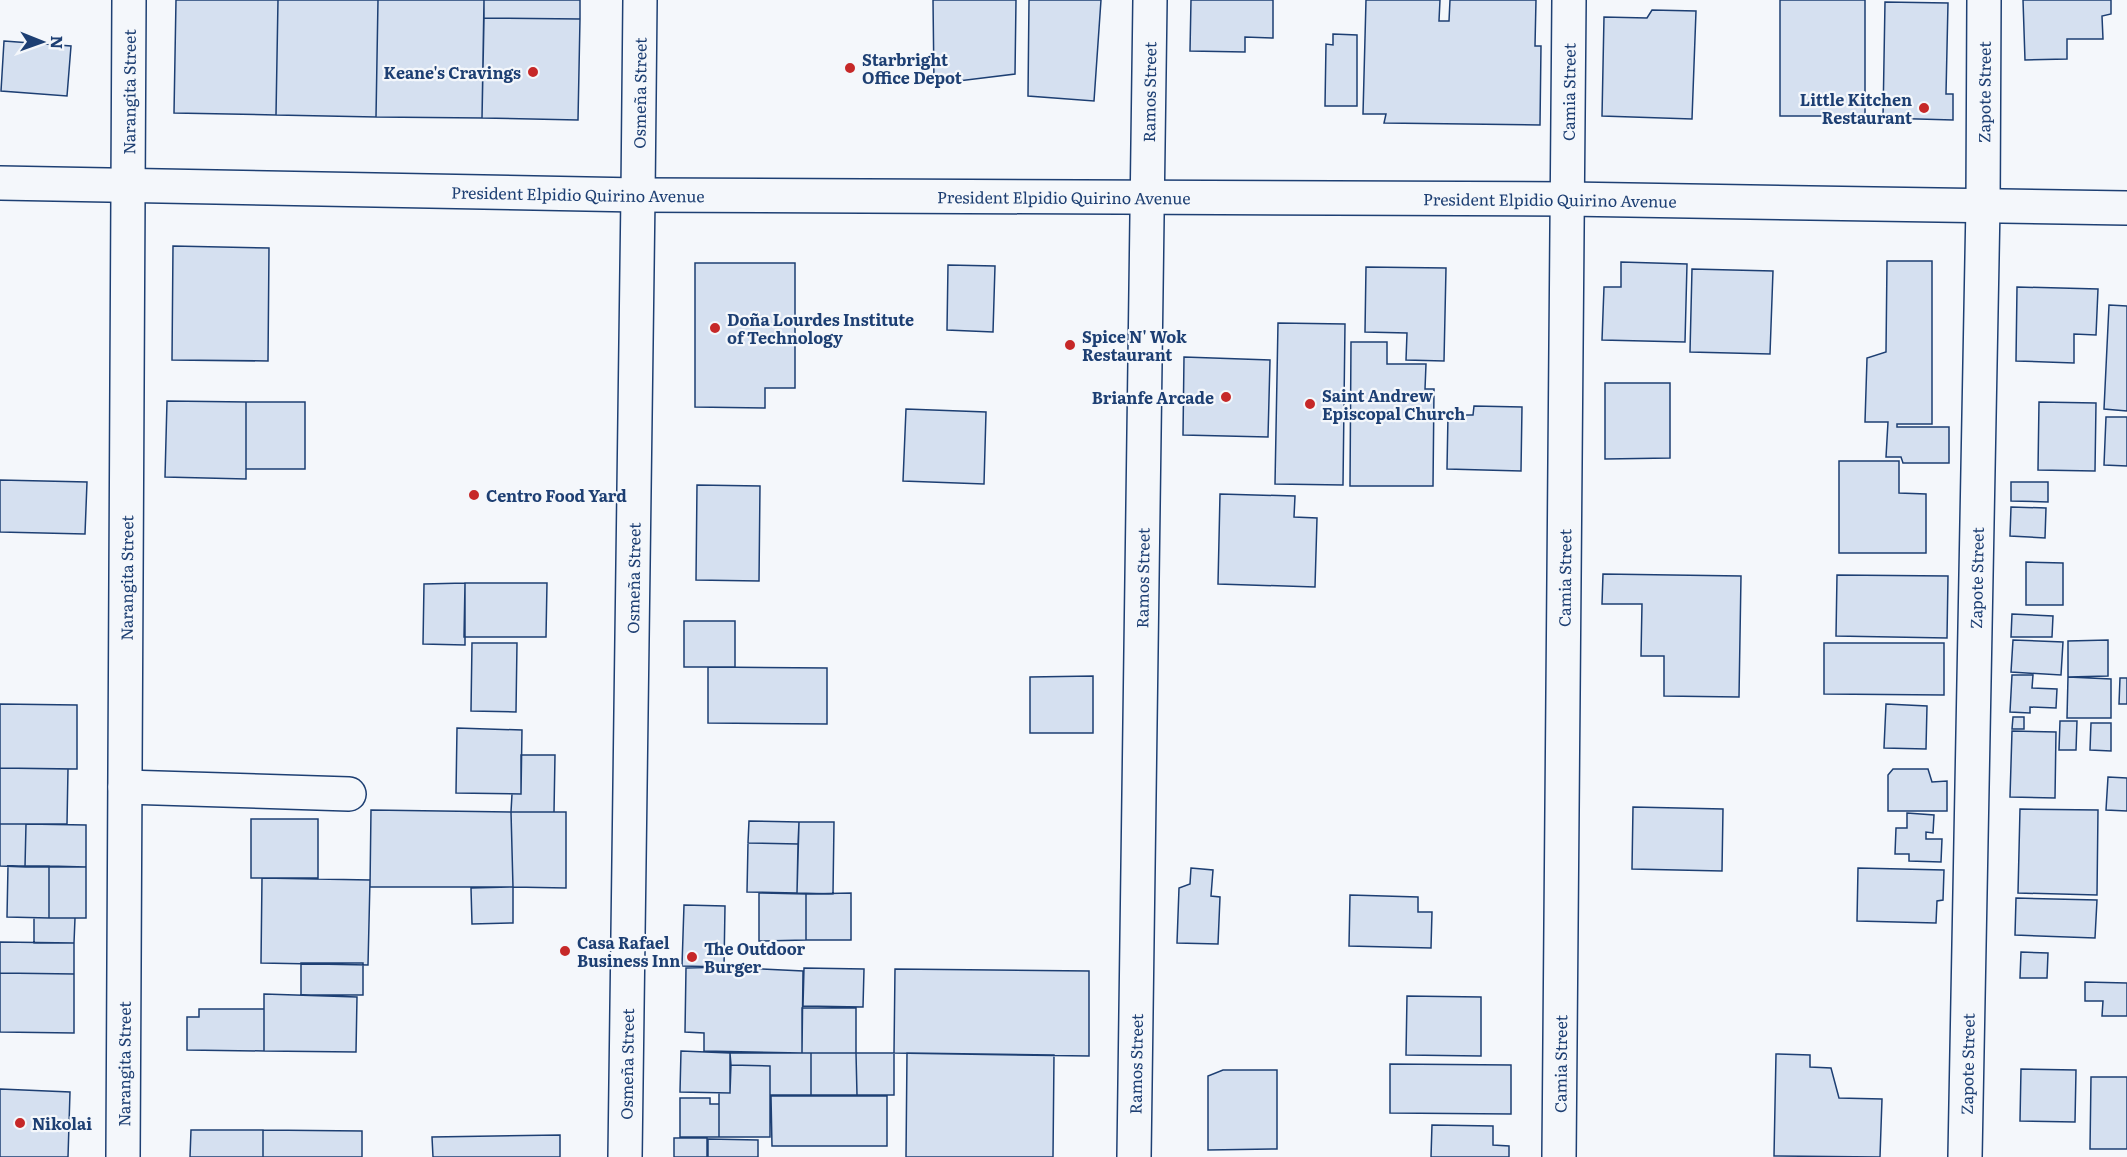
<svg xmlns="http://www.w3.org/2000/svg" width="2127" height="1157" font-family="Literata,serif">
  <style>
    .building { fill: #d5e0f0; stroke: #1d3f73; stroke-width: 1.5 }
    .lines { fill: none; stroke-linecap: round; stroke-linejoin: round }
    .street-casing { stroke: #1d3f73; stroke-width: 36 }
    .secondary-casing { stroke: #1d3f73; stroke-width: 36 }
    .street { stroke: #f4f7fb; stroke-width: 33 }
    .secondary { stroke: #f4f7fb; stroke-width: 33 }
    .poi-dot { fill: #c62828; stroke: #f4f7fb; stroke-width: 2 }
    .labels { text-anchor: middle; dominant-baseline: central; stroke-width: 4.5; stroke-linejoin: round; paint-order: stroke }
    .poi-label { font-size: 16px; font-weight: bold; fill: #1d3f73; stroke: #f4f7fb; text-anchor: start }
    .street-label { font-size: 16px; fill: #1d3f73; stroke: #f4f7fb }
  </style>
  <rect width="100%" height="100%" fill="#f4f7fb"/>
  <path class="building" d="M 176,0 L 278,0 L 276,115 L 174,113 Z
    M 278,0 L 378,0 L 376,117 L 276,115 Z
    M 378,0 L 484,0 L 482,118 L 376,117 Z
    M 484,0 L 580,0 L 580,19 L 484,18 Z
    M 933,0 L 1016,0 L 1015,74 L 934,84 Z
    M 1029,0 L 1101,0 L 1094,101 L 1028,96 Z
    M 1191,0 L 1273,0 L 1273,38 L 1245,37 L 1245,52 L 1190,51 Z
    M 1366,0 L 1440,0 L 1439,21 L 1449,21 L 1450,0 L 1536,0 L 1535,46 L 1541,46 L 1540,125 L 1384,123 L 1386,114 L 1363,114 Z
    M 1780,0 L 1865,0 L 1865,116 L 1780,116 Z
    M 2023,0 L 2111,0 L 2111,14 L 2102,16 L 2103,39 L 2067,39 L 2067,59 L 2025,60 Z
    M 1885,2 L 1948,3 L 1946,94 L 1953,94 L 1953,120 L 1883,118 Z
    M 1652,10 L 1696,11 L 1692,119 L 1602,116 L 1604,17 L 1647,18 Z
    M 484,18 L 580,19 L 578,120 L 482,118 Z
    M 1333,34 L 1357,35 L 1357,106 L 1325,106 L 1326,44 L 1333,45 Z
    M 4,41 L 71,46 L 67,96 L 1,91 Z
    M 173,246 L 269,248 L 268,361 L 172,360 Z
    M 1887,261 L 1932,261 L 1932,424 L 1897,424 L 1897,427 L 1949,427 L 1949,463 L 1903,463 L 1901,457 L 1886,457 L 1888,422 L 1865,422 L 1867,358 L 1886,352 Z
    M 1621,262 L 1687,264 L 1685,342 L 1602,340 L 1604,287 L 1621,287 Z
    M 695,263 L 795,263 L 795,388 L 765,388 L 765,408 L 695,407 Z
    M 948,265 L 995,266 L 993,332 L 947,330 Z
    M 1366,267 L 1446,268 L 1444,361 L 1406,360 L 1407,333 L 1365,332 Z
    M 1692,269 L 1773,271 L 1770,354 L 1690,352 Z
    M 2017,287 L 2098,289 L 2096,335 L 2074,334 L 2074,363 L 2016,361 Z
    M 2109,305 L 2127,306 L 2127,411 L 2104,409 Z
    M 1278,323 L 1345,324 L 1343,485 L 1275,484 Z
    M 1351,342 L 1387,342 L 1387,364 L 1426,364 L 1425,389 L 1434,389 L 1433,486 L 1350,486 Z
    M 1184,357 L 1270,360 L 1268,437 L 1183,435 Z
    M 1605,383 L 1670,383 L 1670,458 L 1605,459 Z
    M 167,401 L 246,402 L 246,479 L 165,477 Z
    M 246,402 L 305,402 L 305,469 L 246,469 Z
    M 2039,402 L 2096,403 L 2095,471 L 2038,470 Z
    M 1474,406 L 1522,407 L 1521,471 L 1447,469 L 1448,415 L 1473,415 Z
    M 906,409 L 986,412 L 984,484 L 903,481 Z
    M 2106,417 L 2127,417 L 2127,466 L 2104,465 Z
    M 1839,461 L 1899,461 L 1899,493 L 1926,494 L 1926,553 L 1839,553 Z
    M 0,480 L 87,482 L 85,534 L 0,532 Z
    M 2011,482 L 2048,482 L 2048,502 L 2011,501 Z
    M 697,485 L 760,486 L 759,581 L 696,580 Z
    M 1220,494 L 1295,496 L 1294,517 L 1317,518 L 1315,587 L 1218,584 Z
    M 2011,507 L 2046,508 L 2045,538 L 2010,536 Z
    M 2026,562 L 2063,563 L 2063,605 L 2026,605 Z
    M 1603,574 L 1741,576 L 1739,697 L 1664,696 L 1664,656 L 1641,656 L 1642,604 L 1602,604 Z
    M 1837,575 L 1948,576 L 1947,638 L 1836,636 Z
    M 465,583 L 465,645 L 423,644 L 424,584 Z
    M 465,583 L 547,583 L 546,637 L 464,637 Z
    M 2012,614 L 2053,616 L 2052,637 L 2011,637 Z
    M 684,621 L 735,621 L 735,667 L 684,667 Z
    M 2013,640 L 2063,642 L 2061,675 L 2011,672 Z
    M 2108,640 L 2108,676 L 2068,677 L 2068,641 Z
    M 472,643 L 517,643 L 516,712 L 471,711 Z
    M 1824,643 L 1944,643 L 1944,695 L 1824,694 Z
    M 708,667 L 827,668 L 827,724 L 708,723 Z
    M 2012,675 L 2033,675 L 2032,688 L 2057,689 L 2056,708 L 2030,707 L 2030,713 L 2010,712 Z
    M 1093,676 L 1093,733 L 1030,733 L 1030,677 Z
    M 2068,677 L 2111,679 L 2111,718 L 2067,718 Z
    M 2120,678 L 2127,678 L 2127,704 L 2119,704 Z
    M 0,704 L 77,705 L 77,769 L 0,768 Z
    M 1886,704 L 1927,706 L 1926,749 L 1884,748 Z
    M 2013,717 L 2024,717 L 2024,729 L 2012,729 Z
    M 2060,721 L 2077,721 L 2076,750 L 2059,750 Z
    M 2091,723 L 2111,723 L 2111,751 L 2090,750 Z
    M 457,728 L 522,730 L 521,794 L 456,793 Z
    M 2012,731 L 2056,732 L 2055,798 L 2010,797 Z
    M 521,755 L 555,755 L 554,812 L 511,812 L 512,794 L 521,794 Z
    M 0,768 L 68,769 L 67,824 L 0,824 Z
    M 1893,769 L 1928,769 L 1932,782 L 1947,781 L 1947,811 L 1888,811 L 1888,775 Z
    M 2108,777 L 2127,778 L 2127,811 L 2106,810 Z
    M 1633,807 L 1723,809 L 1722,871 L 1632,869 Z
    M 2020,809 L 2098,810 L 2097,895 L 2018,893 Z
    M 371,810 L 511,812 L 513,887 L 370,887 Z
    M 511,812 L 566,812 L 566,888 L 513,887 Z
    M 1907,813 L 1934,815 L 1933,833 L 1926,832 L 1926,839 L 1942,839 L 1941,862 L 1909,861 L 1909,854 L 1895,854 L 1896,828 L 1907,828 Z
    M 251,819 L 318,819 L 318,878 L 251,878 Z
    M 749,821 L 799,822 L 798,844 L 748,843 Z
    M 799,822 L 834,822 L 833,894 L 797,893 Z
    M 0,824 L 26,824 L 25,867 L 0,866 Z
    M 26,824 L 86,825 L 86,867 L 25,867 Z
    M 748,843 L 798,844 L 797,893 L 747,892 Z
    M 8,866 L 49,866 L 49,918 L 7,917 Z
    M 49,866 L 86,867 L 86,918 L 49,918 Z
    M 1191,868 L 1213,870 L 1211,896 L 1220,897 L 1218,944 L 1177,943 L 1179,888 L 1190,884 Z
    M 1858,868 L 1944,870 L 1943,900 L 1937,901 L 1936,923 L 1857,921 Z
    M 262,878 L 370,880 L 368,965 L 261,963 Z
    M 513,887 L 513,923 L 472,924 L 471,888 Z
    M 759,893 L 806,894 L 806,940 L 759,941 Z
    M 851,893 L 851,940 L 806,940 L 806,894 Z
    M 1350,895 L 1418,897 L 1418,912 L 1432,912 L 1431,948 L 1349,946 Z
    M 2016,898 L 2097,900 L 2095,938 L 2015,935 Z
    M 684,905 L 725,906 L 724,967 L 682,966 Z
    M 34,918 L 75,918 L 74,943 L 34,943 Z
    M 0,942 L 74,943 L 74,974 L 0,973 Z
    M 2021,952 L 2048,953 L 2047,978 L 2020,978 Z
    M 301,963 L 363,963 L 363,995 L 301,995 Z
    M 724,967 L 803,971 L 802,1053 L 704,1051 L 704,1033 L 685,1032 L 686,968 Z
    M 804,968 L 864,969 L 863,1007 L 803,1006 Z
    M 895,969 L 1089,971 L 1089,1056 L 894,1053 Z
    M 0,973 L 74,974 L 74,1033 L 0,1032 Z
    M 2085,982 L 2127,983 L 2127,1016 L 2102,1016 L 2103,1001 L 2085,1001 Z
    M 264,994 L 357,997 L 356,1052 L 264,1051 Z
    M 1407,996 L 1481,997 L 1481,1056 L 1406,1055 Z
    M 802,1008 L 856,1008 L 856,1053 L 802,1053 Z
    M 199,1009 L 264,1009 L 264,1051 L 187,1050 L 187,1017 L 199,1017 Z
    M 681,1051 L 730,1053 L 730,1093 L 680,1092 Z
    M 730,1053 L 811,1053 L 811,1095 L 770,1095 L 770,1066 L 731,1065 Z
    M 811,1053 L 856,1053 L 857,1095 L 811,1095 Z
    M 856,1053 L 894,1053 L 894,1095 L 857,1095 Z
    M 907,1053 L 1054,1055 L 1053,1157 L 906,1157 Z
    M 1776,1054 L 1810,1055 L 1810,1067 L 1831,1068 L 1839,1098 L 1882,1099 L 1880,1157 L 1774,1156 Z
    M 1390,1064 L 1511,1065 L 1511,1114 L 1390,1113 Z
    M 731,1065 L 770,1066 L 770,1137 L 719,1137 L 719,1093 L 730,1093 Z
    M 2021,1069 L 2076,1070 L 2075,1122 L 2020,1121 Z
    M 1223,1070 L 1277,1070 L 1277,1149 L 1208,1150 L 1208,1076 Z
    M 2091,1077 L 2127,1077 L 2127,1149 L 2090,1149 Z
    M 0,1089 L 70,1092 L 68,1157 L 0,1157 Z
    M 771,1096 L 887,1096 L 887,1146 L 772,1146 Z
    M 680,1098 L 710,1098 L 710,1104 L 719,1104 L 719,1137 L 680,1137 Z
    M 1432,1125 L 1493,1126 L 1493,1145 L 1509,1146 L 1509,1157 L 1431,1157 Z
    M 191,1130 L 263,1130 L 263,1157 L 190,1157 Z
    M 263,1130 L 362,1131 L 362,1157 L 263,1157 Z
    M 560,1135 L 560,1157 L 433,1157 L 432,1137 Z
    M 674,1138 L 707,1138 L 707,1157 L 674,1157 Z
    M 708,1139 L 758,1140 L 758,1157 L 708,1157 Z"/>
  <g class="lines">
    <g class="street-casing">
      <g id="street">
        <path d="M 125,787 L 349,794"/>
        <path id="s1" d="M 123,1157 L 129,0"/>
        <path id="s2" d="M 625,1157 L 638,195"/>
        <path id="s3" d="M 1134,1157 L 1150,0"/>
        <path id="s4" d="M 1559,1157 L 1569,0"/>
        <path id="s5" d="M 1965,1157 L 1983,205 L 1984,0"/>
      </g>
    </g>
    <g class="secondary-casing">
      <g id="secondary">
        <path id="s6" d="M 0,183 L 638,195 L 1568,199 L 2127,208"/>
        <path id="s7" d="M 638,195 L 640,0"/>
      </g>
    </g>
    <use href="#street" class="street"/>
    <use href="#secondary" class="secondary"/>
  </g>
  <g class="poi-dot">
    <circle cx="850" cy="68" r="6"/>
    <circle cx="533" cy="72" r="6"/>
    <circle cx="1924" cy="108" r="6"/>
    <circle cx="715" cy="328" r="6"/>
    <circle cx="1070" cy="345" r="6"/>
    <circle cx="1226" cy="397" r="6"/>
    <circle cx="1310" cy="404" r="6"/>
    <circle cx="474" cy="495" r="6"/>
    <circle cx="565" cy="951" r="6"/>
    <circle cx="692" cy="957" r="6"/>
    <circle cx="20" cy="1123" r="6"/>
  </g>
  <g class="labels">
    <g class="poi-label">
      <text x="862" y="59">Starbright<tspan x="862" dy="18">Office Depot</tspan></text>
      <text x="521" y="72" text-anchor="end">Keane's Cravings</text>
      <text x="1912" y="99" text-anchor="end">Little Kitchen<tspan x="1912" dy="18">Restaurant</tspan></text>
      <text x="727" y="319">Doña Lourdes Institute<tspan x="727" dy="18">of Technology</tspan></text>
      <text x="1082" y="336">Spice N' Wok<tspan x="1082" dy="18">Restaurant</tspan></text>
      <text x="1322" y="395">Saint Andrew<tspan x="1322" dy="18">Episcopal Church</tspan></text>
      <text x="1214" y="397" text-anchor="end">Brianfe Arcade</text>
      <text x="486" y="495">Centro Food Yard</text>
      <text x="577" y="942">Casa Rafael<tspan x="577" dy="18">Business Inn</tspan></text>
      <text x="704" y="948">The Outdoor<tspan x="704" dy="18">Burger</tspan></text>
      <text x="32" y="1123">Nikolai</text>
    </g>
    <g class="street-label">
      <text stroke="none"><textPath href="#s1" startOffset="1065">Narangita Street</textPath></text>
      <text stroke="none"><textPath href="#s7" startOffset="102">Osmeña Street</textPath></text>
      <text stroke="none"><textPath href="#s3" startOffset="1065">Ramos Street</textPath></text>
      <text stroke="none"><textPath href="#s4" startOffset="1065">Camia Street</textPath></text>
      <text stroke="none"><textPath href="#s5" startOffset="1065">Zapote Street</textPath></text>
      <text stroke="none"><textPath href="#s6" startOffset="578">President Elpidio Quirino Avenue</textPath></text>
      <text stroke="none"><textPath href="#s6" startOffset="1064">President Elpidio Quirino Avenue</textPath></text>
      <text stroke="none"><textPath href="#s6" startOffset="1550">President Elpidio Quirino Avenue</textPath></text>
      <text stroke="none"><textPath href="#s1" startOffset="579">Narangita Street</textPath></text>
      <text stroke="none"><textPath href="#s2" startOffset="579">Osmeña Street</textPath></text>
      <text stroke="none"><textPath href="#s3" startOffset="579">Ramos Street</textPath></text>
      <text stroke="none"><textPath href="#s4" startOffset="579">Camia Street</textPath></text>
      <text stroke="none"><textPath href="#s5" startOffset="579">Zapote Street</textPath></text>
      <text stroke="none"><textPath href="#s1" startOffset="93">Narangita Street</textPath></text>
      <text stroke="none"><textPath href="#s2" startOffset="93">Osmeña Street</textPath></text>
      <text stroke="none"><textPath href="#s3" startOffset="93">Ramos Street</textPath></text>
      <text stroke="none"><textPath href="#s4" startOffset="93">Camia Street</textPath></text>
      <text stroke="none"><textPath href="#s5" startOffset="93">Zapote Street</textPath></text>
    </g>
  </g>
  <g transform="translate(42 42) rotate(91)" stroke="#f4f7fb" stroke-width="4.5" paint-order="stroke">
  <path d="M0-4.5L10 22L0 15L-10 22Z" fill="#1d3f73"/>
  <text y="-9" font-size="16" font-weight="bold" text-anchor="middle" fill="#1d3f73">N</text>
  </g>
</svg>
